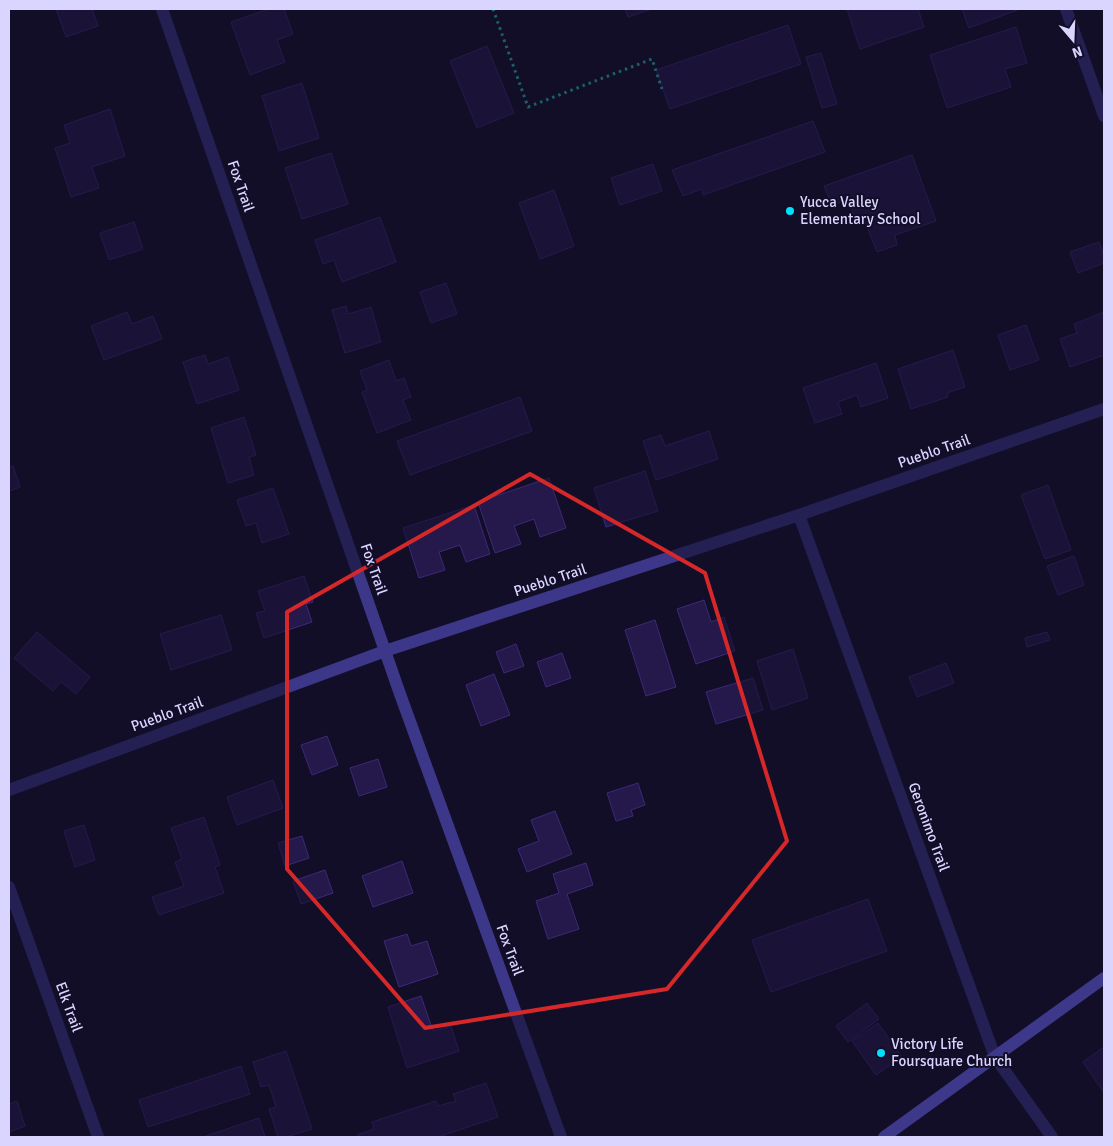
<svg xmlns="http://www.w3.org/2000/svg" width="1113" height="1146" font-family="Signika,sans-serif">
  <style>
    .building { fill: #24194a; stroke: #3b2a77 }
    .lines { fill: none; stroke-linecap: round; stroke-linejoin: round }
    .path { stroke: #29bfb8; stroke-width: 3; stroke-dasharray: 2.5 4; stroke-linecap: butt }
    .street { stroke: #3c3789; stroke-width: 12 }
    .secondary { stroke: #726cff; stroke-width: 12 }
    .marked { fill: none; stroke: #d62828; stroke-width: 4; stroke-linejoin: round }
    .poi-dot { fill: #01e1ff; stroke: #130e28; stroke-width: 2 }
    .labels { text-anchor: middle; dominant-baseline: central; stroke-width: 4; stroke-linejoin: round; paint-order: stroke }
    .street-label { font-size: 15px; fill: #dad5ff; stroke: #130e28 }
    .poi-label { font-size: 15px; fill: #dad5ff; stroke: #130e28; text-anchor: start }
  </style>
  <rect width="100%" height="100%" fill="#130e28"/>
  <path class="building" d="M 56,9 L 92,9 L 98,26 L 66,37 Z
    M 269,9 L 284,9 L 293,34 L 277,40 L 285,62 L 250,75 L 231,22 Z
    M 625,9 L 652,9 L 628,17 Z
    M 847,9 L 918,9 L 924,27 L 860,49 Z
    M 962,9 L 1020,9 L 969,28 Z
    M 788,25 L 801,64 L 670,109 L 656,70 Z
    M 1016,27 L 1027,63 L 1005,69 L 1011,87 L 947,108 L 930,55 Z
    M 487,46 L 514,113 L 477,128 L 450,61 Z
    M 821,53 L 837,104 L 822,108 L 806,57 Z
    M 302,83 L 319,138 L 279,151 L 262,96 Z
    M 110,109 L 125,156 L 92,167 L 99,188 L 71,197 L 55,148 L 70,143 L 64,125 Z
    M 813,121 L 825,152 L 703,195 L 702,189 L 683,196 L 672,170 Z
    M 331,153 L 348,204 L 302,219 L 285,168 Z
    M 912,155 L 936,221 L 895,235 L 897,245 L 877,252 L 864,219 L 856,222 L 849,200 L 832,205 L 824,186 Z
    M 653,164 L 662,191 L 620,205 L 611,178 Z
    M 554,190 L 574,246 L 540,259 L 519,203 Z
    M 380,217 L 396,262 L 342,282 L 334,260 L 323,264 L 315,240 Z
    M 134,222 L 143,249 L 109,260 L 100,233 Z
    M 1099,242 L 1104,256 L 1104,263 L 1078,273 L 1070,252 Z
    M 446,283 L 457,314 L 431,323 L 420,292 Z
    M 346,306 L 348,314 L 371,307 L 381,342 L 345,353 L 332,310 Z
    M 127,312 L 132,324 L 153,316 L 162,339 L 104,360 L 91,326 Z
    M 1104,312 L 1104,355 L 1070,367 L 1060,339 L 1077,333 L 1074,324 Z
    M 1026,325 L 1039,360 L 1010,370 L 998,335 Z
    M 953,350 L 965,387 L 947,393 L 948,397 L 911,409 L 898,369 Z
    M 205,355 L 208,364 L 228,357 L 239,390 L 197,404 L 183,362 Z
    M 389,360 L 396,381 L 404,378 L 411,397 L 403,400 L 411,420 L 377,433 L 362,392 L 367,390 L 360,371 Z
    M 876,363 L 888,398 L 861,407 L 857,395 L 838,402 L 842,414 L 815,423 L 803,388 Z
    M 520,397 L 532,431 L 410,475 L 397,441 Z
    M 244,417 L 256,455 L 249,457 L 254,475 L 228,483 L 211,428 Z
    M 709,431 L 718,459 L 656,480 L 643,441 L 661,435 L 665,446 Z
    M 13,466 L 20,487 L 9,491 L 9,467 Z
    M 645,471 L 658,511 L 606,527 L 594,488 Z
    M 549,478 L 566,528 L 540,537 L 534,519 L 514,526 L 521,544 L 495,553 L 478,502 Z
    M 1048,485 L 1071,550 L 1045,559 L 1021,495 Z
    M 273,488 L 289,534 L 262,543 L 256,523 L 246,526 L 237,500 Z
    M 474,505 L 490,554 L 466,562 L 460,545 L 439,552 L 445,570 L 419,578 L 403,528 Z
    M 1074,556 L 1084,585 L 1058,595 L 1047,566 Z
    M 304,576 L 313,602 L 306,604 L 312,622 L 264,638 L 256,613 L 265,611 L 258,591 Z
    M 704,600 L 711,622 L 724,617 L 735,651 L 696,664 L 677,609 Z
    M 221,615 L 232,650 L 171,670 L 160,634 Z
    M 655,620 L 676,687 L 646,696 L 625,630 Z
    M 37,632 L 90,677 L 76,694 L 61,682 L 53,691 L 14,658 Z
    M 1047,632 L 1050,640 L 1027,647 L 1025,638 Z
    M 516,644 L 524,666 L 504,673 L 496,652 Z
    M 793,649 L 808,698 L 772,710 L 757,661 Z
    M 562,653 L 571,678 L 546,687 L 537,662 Z
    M 946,663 L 954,683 L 917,697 L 909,677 Z
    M 494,674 L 510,715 L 481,726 L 466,685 Z
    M 753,678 L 763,710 L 716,724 L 706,692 Z
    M 327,736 L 338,765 L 312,775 L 301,745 Z
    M 378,759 L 387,787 L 359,796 L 350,768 Z
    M 273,780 L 283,808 L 237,825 L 227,797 Z
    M 638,783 L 645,805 L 631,810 L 633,816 L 616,821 L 607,793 Z
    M 555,811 L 572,854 L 527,872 L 518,849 L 539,841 L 531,820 Z
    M 204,817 L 220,865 L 215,867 L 224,893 L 159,915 L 152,897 L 184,886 L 175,862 L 182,859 L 171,828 Z
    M 84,825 L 95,860 L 75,867 L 64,831 Z
    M 302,836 L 309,858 L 285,866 L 278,843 Z
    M 402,861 L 413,893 L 373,907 L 362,876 Z
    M 586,863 L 593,885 L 567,894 L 579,929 L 548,939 L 536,901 L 559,893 L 553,874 Z
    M 325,870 L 333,893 L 301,904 L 293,881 Z
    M 868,899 L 887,951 L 771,992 L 752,940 Z
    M 407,934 L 411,946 L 427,941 L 438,974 L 399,987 L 384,941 Z
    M 421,996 L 433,1031 L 451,1026 L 459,1051 L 407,1068 L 388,1007 Z
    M 867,1003 L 879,1019 L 848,1042 L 836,1026 Z
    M 878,1023 L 902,1057 L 876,1075 L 852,1041 Z
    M 1104,1047 L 1104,1093 L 1083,1062 Z
    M 286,1051 L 312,1129 L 286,1137 L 278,1137 L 269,1109 L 276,1107 L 269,1085 L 261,1087 L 253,1062 Z
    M 241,1066 L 250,1094 L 148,1127 L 139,1100 Z
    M 486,1083 L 498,1117 L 438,1137 L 358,1137 L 357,1135 L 374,1129 L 372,1122 L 436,1101 L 438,1106 L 456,1101 L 453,1094 Z
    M 17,1101 L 25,1126 L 9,1132 L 9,1104 Z
    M 259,1118 L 265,1137 L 203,1137 Z"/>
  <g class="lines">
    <path class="path" d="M 493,9 L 528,107 L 652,59 L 662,89"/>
    <path class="street" d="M 162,9 L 400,694 L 561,1137
      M 1066,9 L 1104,116
      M 799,515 L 995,1057 L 1052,1137
      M 9,790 L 385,651 L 799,515 L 1104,409
      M 9,887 L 98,1137"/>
    <path class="secondary" d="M 884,1137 L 1104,978"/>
  </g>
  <path d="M0 0H1113V1146H0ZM 530,474 L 705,573 L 787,841 L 667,989 L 425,1028 L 287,869 L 287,612 Z" fill="#130e28" fill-opacity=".55" fill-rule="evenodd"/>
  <path class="marked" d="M 530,474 L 705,573 L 787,841 L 667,989 L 425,1028 L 287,869 L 287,612 Z"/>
  <g class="poi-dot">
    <circle cx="790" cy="211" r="5"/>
    <circle cx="881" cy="1053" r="5"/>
  </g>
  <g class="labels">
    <g class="street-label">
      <text transform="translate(241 186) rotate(71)">Fox Trail</text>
      <text transform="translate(934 451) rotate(-19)">Pueblo Trail</text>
      <text transform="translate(374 569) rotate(71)">Fox Trail</text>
      <text transform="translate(550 580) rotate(-18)">Pueblo Trail</text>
      <text transform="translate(167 714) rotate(-20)">Pueblo Trail</text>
      <text transform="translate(929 827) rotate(70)">Geronimo Trail</text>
      <text transform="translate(510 950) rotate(70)">Fox Trail</text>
      <text transform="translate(69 1007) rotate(70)">Elk Trail</text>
    </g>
    <g class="poi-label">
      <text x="800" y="202">Yucca Valley<tspan x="800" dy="17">Elementary School</tspan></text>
      <text x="891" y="1044">Victory Life<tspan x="891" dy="17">Foursquare Church</tspan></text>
    </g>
  </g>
  <rect width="1113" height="1146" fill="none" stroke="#dad5ff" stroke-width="20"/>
  <g transform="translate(1073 40) rotate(161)" stroke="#130e28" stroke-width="4" paint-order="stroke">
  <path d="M0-4L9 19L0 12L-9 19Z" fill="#dad5ff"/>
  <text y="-8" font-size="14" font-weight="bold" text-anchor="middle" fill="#dad5ff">N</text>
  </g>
</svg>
